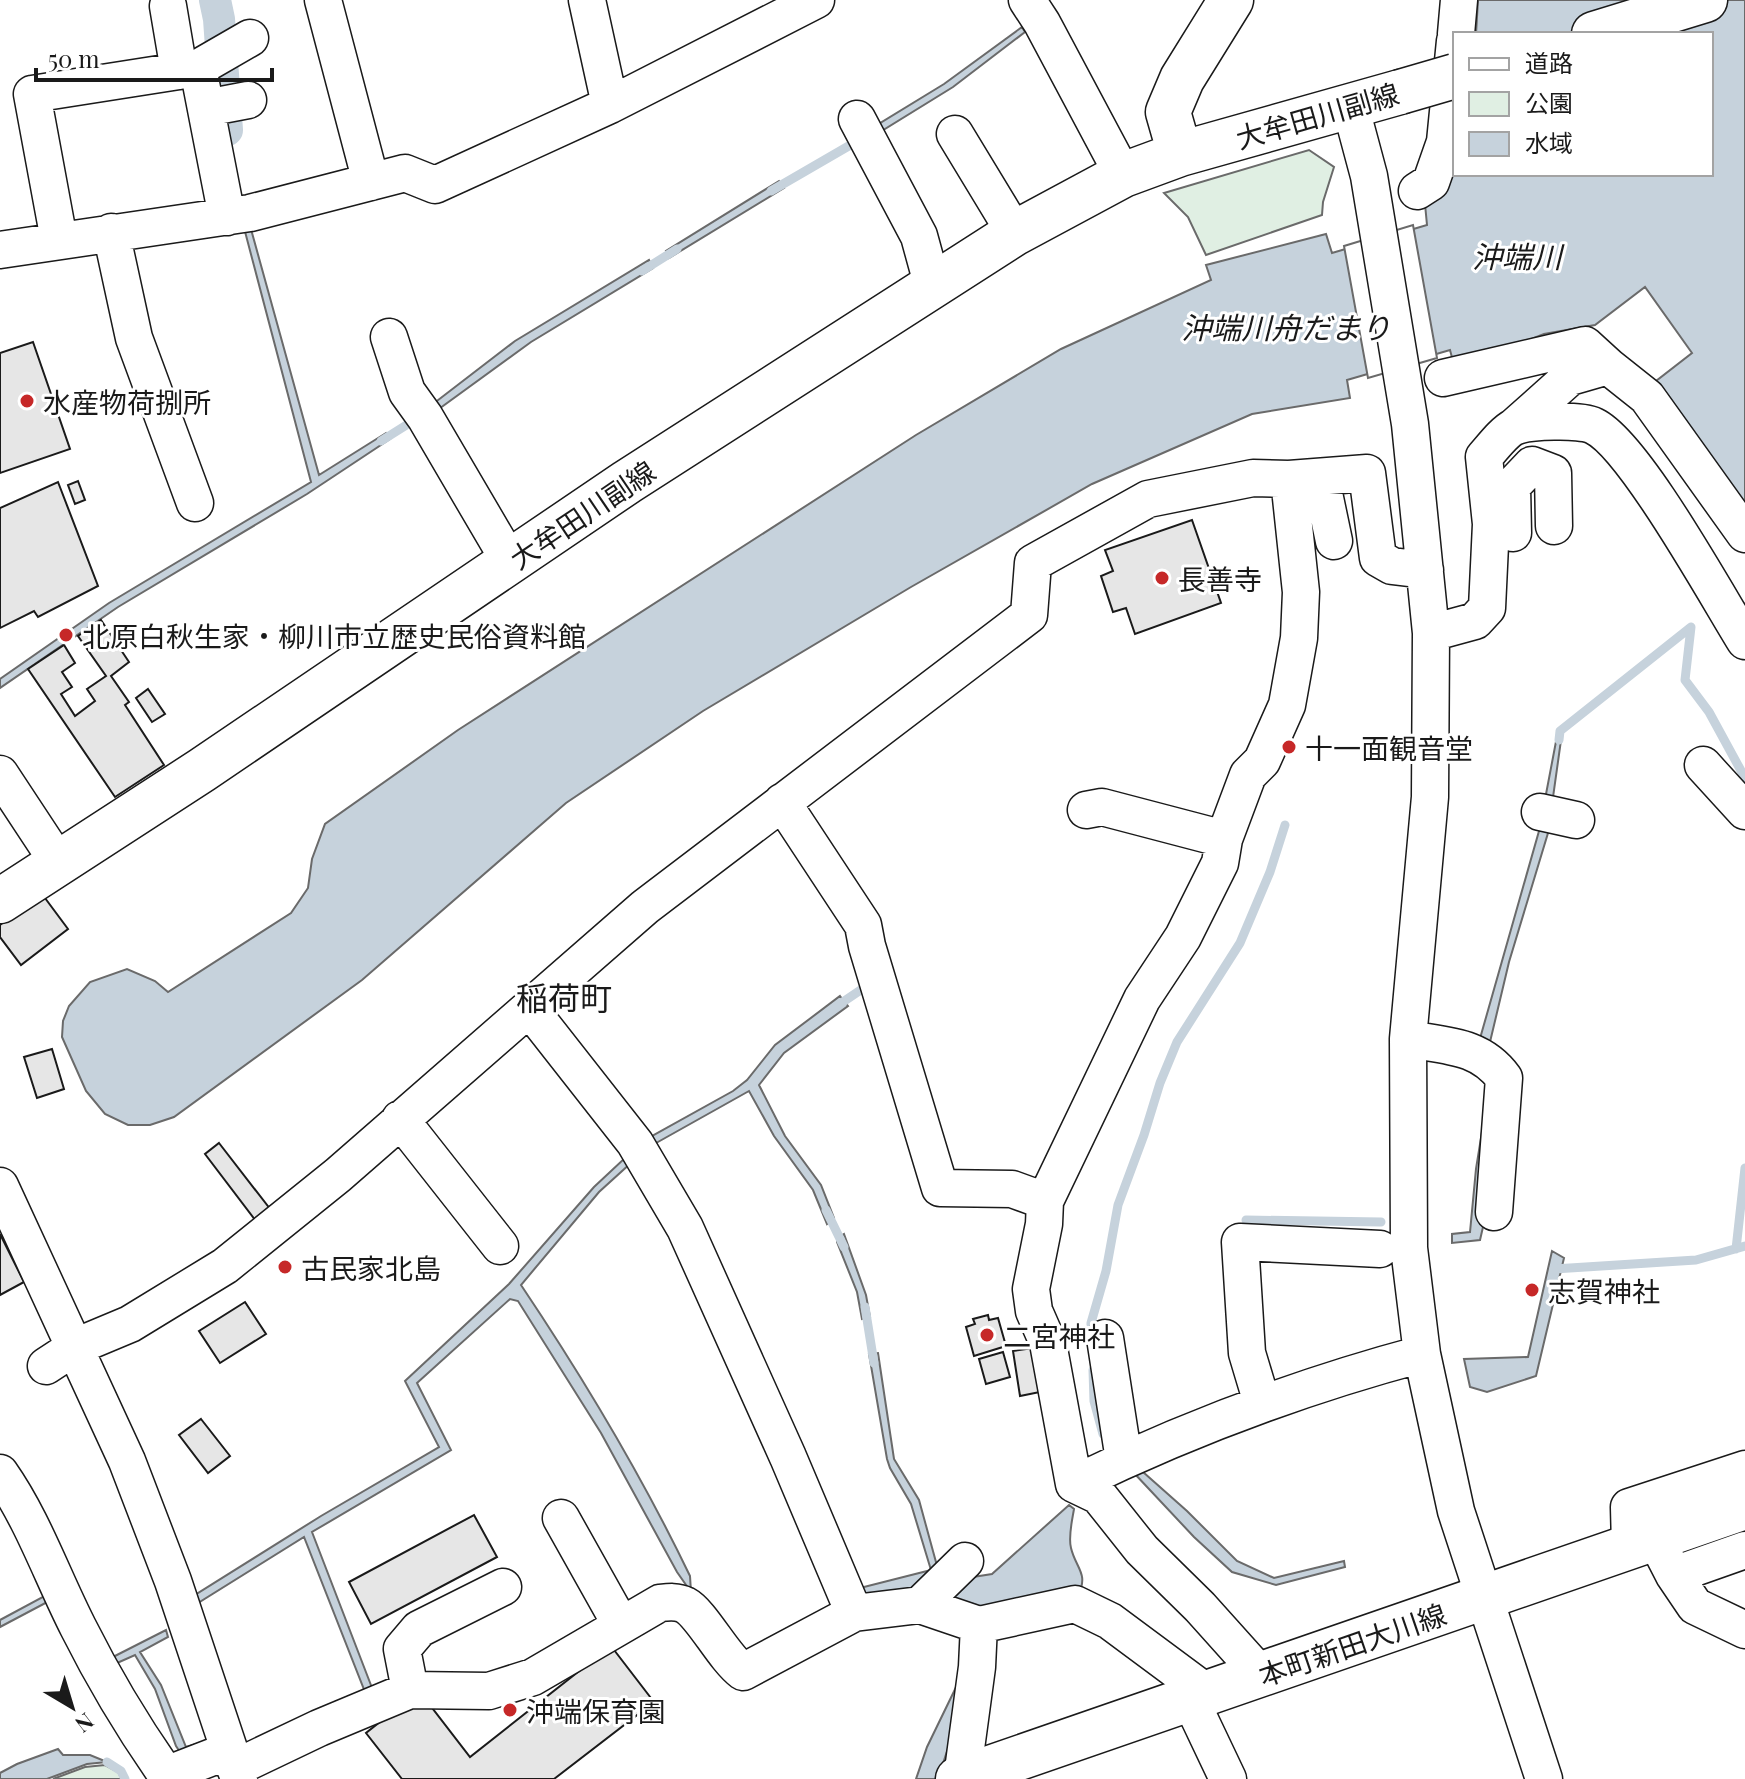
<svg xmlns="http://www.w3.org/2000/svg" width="1745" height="1779" font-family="'Playfair Display','Noto Sans JP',serif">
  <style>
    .green { fill: #e0efe3; stroke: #6a6a6a; stroke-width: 2 }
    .water { fill: #c6d2dc; stroke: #6a6a6a; stroke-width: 2 }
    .pier { fill: #fff; stroke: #6a6a6a; stroke-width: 2 }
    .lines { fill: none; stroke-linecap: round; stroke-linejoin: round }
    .stream { stroke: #c6d2dc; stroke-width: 9 }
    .canal { stroke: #c6d2dc; stroke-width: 32 }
    .building { fill: #e6e6e6; stroke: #1a1a1a; stroke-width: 2 }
    .minor-casing { stroke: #1a1a1a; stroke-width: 39 }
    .major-casing { stroke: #1a1a1a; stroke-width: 47 }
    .minor { stroke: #fff; stroke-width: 36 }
    .major { stroke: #fff; stroke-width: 44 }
    .major-bridge-casing { stroke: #1a1a1a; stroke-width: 47; stroke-linecap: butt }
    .major-bridge { stroke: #fff; stroke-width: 44 }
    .poi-dot { fill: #c62828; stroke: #fff; stroke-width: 3 }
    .labels { text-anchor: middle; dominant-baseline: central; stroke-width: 6; stroke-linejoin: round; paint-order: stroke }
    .street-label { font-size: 28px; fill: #1a1a1a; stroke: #fff }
    .poi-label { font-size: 28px; fill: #1a1a1a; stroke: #fff; text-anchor: start }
    .water-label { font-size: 30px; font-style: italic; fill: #1a1a1a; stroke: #fff }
    .quarter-label { font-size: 32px; fill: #1a1a1a; stroke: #fff }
  </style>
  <rect width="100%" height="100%" fill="#fff"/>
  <path class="green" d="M 1309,150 L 1334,167 L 1323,202 L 1322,215 L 1206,255 L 1188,217 L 1164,193 Z
    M 105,1765 L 118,1772 L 122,1779 L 53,1779 L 85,1767 Z"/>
  <path class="water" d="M 211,0 L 218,0 L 224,20 L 225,60 L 218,61 L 216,21 Z
    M 1478,0 L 1745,0 L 1745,540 L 1638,395 L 1692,353 L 1645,287 L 1595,325 L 1544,334 L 1455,369 L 1450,350 L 1347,380 L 1350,398 L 1252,414 L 1092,484 L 911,587 L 703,711 L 566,803 L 362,980 L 174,1117 L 150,1125 L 128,1125 L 105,1114 L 86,1091 L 62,1037 L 63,1021 L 69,1006 L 90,982 L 127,969 L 155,981 L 168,992 L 291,913 L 308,888 L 312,859 L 325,824 L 458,730 L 916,435 L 1061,349 L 1211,280 L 1206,265 L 1326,234 L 1332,253 L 1427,225 L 1425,204 L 1455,142 L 1455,174 L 1711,174 L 1711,34 L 1476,34 Z
    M 1022,27 L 1025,32 L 953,87 L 867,140 L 864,133 L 944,84 Z
    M 779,181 L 784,188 L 669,258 L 666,251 Z
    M 249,222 L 319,475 L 386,433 L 390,439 L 307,494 L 118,607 L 0,688 L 0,679 L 109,603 L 311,482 L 243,224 Z
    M 649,260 L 653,268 L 531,342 L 421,422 L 416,417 L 515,341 Z
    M 1558,731 L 1562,733 L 1548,833 L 1509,962 L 1490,1042 L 1479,1042 L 1539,831 Z
    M 840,996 L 848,1006 L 784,1053 L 759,1085 L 785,1136 L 821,1185 L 834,1218 L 827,1224 L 813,1190 L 774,1136 L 749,1091 L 649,1147 L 645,1140 L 733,1091 L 747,1080 L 775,1045 Z
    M 1486,1107 L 1486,1214 L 1480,1240 L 1452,1243 L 1452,1234 L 1470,1232 L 1476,1169 Z
    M 626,1157 L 632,1162 L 599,1192 L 521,1285 C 584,1379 641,1474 690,1576 L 691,1592 L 677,1572 L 601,1433 L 518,1301 L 510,1299 L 417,1383 L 451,1450 L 312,1532 L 374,1693 L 367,1697 L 304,1537 L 198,1603 L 195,1595 L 321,1516 L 439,1447 L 405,1381 L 509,1284 L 594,1187 Z
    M 844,1234 L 866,1295 L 870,1317 L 862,1319 L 857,1292 L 837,1242 L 837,1238 Z
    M 1552,1251 L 1564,1258 L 1536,1376 L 1487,1392 L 1470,1387 L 1464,1359 L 1528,1357 Z
    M 878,1353 L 894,1459 L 919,1500 L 939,1573 L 954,1580 L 992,1574 L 1069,1505 L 1074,1509 C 1072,1521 1068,1537 1071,1548 C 1076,1569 1089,1573 1078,1596 L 988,1616 L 865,1602 L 852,1590 L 931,1570 L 911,1504 L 890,1468 L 887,1459 L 869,1354 Z
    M 1134,1464 L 1187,1511 L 1237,1561 L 1274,1578 L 1344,1561 L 1345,1567 L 1276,1585 L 1232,1572 L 1194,1537 L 1134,1473 Z
    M 50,1593 L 53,1599 L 0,1627 L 0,1620 Z
    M 166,1630 L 168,1637 L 140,1652 L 161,1685 L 186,1747 L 203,1742 L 182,1755 L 176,1746 L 155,1689 L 135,1655 L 108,1667 L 109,1659 Z
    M 960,1679 L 949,1745 L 938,1779 L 916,1779 L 927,1747 Z
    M 58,1749 L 63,1755 L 90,1755 L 107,1762 L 87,1764 L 47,1779 L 0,1779 L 0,1773 L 17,1764 Z"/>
  <path class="pier" d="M 1413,225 L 1437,358 L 1368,378 L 1344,246 Z"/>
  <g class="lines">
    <path class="stream" d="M 771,191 L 859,140
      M 642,271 L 677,249
      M 381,441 L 416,419
      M 1559,740 L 1560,731 L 1691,627 L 1685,680 L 1709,712 L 1745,778
      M 834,1008 L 868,985 L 867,981
      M 826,1210 L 844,1247
      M 1246,1220 L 1381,1222
      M 1736,1249 L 1745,1168
      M 1554,1269 L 1696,1260 L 1745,1246
      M 865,1307 L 874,1363
      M 1091,1339 L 1091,1323 L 1106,1271 L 1118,1205 L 1144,1135 L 1160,1083 L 1177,1042 L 1240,943 L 1270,872 L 1285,825
      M 1093,1370 L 1094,1401 L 1103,1434
      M 107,1762 L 121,1771 L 125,1779"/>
    <path class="canal" d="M 215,0 L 219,19 L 227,130"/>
  </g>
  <path class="building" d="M 33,342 L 70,449 L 0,473 L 0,353 Z
    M 78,481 L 85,500 L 75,504 L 68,485 Z
    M 58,482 L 98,586 L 38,617 L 34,611 L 0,628 L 0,508 Z
    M 1192,520 L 1221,603 L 1135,634 L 1126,608 L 1113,612 L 1101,576 L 1113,571 L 1105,550 Z
    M 101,620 L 129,662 L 111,676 L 129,702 L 125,705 L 164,765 L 115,797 L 28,669 L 64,645 L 75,663 L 62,672 L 72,687 L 61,694 L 75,716 L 95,701 L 87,689 L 106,676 L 78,636 Z
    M 148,689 L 165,714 L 152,722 L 136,698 Z
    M 42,894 L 68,929 L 21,965 L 0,937 L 0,925 Z
    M 52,1049 L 64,1089 L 37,1098 L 24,1057 Z
    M 219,1143 L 274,1214 L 259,1225 L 205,1154 Z
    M 0,1234 L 24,1282 L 0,1295 Z
    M 245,1302 L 266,1334 L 220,1363 L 199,1331 Z
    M 988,1315 L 989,1320 L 998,1318 L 1006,1346 L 974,1356 L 966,1327 L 975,1324 L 973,1319 Z
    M 1033,1348 L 1040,1392 L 1020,1396 L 1013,1351 Z
    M 1003,1352 L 1010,1377 L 986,1384 L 979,1359 Z
    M 201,1419 L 230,1456 L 208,1473 L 179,1435 Z
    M 474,1515 L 497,1557 L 371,1624 L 349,1582 Z
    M 611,1646 L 654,1702 L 554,1779 L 402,1779 L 366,1733 L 419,1691 L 470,1757 Z"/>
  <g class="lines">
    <g class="minor-casing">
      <path id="minor" d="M 323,0 L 371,182
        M 587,0 L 610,105
        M 1027,0 L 1042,23 L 1123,175
        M 168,6 L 179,71
        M 1456,34 L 1459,0
        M 198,68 L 227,217
        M 1350,105 L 1369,176 L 1410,424 L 1431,633 L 1430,797 L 1408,1039 L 1409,1248 L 1422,1354 L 1456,1511 L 1544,1779
        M 206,108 L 248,100
        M 857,119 L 919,236 L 933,287
        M 955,134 L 1015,233
        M 1417,191 L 1431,182 L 1445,142 L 1455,41
        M 111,232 L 134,338 L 195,503
        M 59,240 L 32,94 L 198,68 L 250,38
        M 0,250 L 250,213 L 405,173 L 435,185 L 610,105 L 816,0
        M 389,337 L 407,392 L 425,417 L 510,562
        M 1443,378 L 1585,345 L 1608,366
        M 1514,427 L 1570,377 L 1608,366 L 1647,397 L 1745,534
        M 1292,498 L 1325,498 L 1334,541
        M 1513,533 L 1512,486 L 1532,465 L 1553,473 L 1554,526
        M 1431,633 L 1475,621 L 1487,608 L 1491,524 L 1484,457 C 1492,448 1504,432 1514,427 C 1528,421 1580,419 1594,426 C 1634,445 1717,596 1745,641
        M 1703,765 L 1745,811
        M 0,774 L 58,862
        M 782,802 L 863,925 L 867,946 L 940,1188 L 1012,1189 L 1045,1201
        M 1086,810 L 1102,807 L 1224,839
        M 1540,812 L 1576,820
        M 529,1008 L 635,1143 L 685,1228 L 788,1457 L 854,1613
        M 1408,1039 C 1446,1046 1480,1045 1504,1078 L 1494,1212
        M 400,1119 L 500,1246
        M 0,1186 L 127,1461 L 173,1581 L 239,1779
        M 1105,1338 L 1124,1460
        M 46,1366 L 75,1347 L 130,1324 L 225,1266 L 338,1175 L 645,907 L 1029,615 L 1033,563 L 1148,499 L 1253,478 L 1289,479 L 1367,473 L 1378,558 L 1392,566 L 1425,570
        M 1262,1403 L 1247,1353 L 1240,1242 L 1380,1249
        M 0,1473 C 33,1520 52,1576 78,1627 C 103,1677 131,1724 163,1770 L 171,1773 L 228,1751
        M 1074,1484 C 1185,1430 1302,1386 1422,1354
        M 561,1518 L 621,1625
        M 1655,1538 L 1674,1575 L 1695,1606 L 1745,1630
        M 1630,1546 L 1629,1507 L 1745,1469
        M 1674,1575 L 1745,1550
        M 920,1605 L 965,1561
        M 1261,1675 L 1200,1607 L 1142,1550 L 1099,1496 L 1074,1484 L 1048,1343 L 1034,1311 L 1031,1289 L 1044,1224 L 1045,1201 L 1142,999 L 1183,937 L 1220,863 L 1224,839 L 1248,775 L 1262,761 L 1287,705 L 1299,638 L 1301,592 L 1289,479
        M 410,1690 L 402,1649 L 419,1629 L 503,1587
        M 1190,1699 L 1228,1779
        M 235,1768 L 319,1728 L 410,1690 L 489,1691 L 533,1677 L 660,1603 C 669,1602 677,1601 685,1605 C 702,1614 723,1657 743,1672 L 854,1613 L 920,1605 L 979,1625 L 1075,1604 L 1110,1621 L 1207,1693
        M 962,1778 L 977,1667 L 979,1625"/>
    </g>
    <g class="major-casing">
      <path id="major" d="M 1594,34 L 1705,0
        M 1180,154 L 1168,112 L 1182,79 L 1231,0
        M 0,901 L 202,770 L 627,482 L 1015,233 L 1123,175 L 1180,154 L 1400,92
        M 958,1779 L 1745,1507"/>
    </g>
    <use href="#minor" class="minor"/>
    <use href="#major" class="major"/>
    <g class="major-bridge-casing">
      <path id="major-bridge" d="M 1400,92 L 1455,76"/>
    </g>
    <use href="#major-bridge" class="major-bridge"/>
  </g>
  <g class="poi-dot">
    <circle cx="27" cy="401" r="8"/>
    <circle cx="1162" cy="578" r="8"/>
    <circle cx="66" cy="635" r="8"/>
    <circle cx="1289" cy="747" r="8"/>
    <circle cx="285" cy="1267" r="8"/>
    <circle cx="1532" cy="1290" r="8"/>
    <circle cx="987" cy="1335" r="8"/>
    <circle cx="510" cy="1710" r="8"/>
  </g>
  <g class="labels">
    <g class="street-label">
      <text transform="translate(1317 115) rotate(-16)">大牟田川副線</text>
      <text transform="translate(582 514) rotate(-34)">大牟田川副線</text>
      <text transform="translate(1352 1644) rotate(-19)">本町新田大川線</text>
    </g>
    <g class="poi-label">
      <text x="43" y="401">水産物荷捌所</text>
      <text x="1178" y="578">長善寺</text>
      <text x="82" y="635">北原白秋生家・柳川市立歴史民俗資料館</text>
      <text x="1305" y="747">十一面観音堂</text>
      <text x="301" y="1267">古民家北島</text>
      <text x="1548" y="1290">志賀神社</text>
      <text x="1003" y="1335">二宮神社</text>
      <text x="526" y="1710">沖端保育園</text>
    </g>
    <g class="water-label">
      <text x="1517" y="256">沖端川</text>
      <text x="1286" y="327">沖端川舟だまり</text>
    </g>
    <g class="quarter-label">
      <text x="564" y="996">稲荷町</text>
    </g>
  </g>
  <rect x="1453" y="32" width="260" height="144" fill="#ffffff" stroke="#a3a3a3" stroke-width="2"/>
  <rect x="1469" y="58" width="40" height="12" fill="#ffffff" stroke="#a3a3a3" stroke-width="2"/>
  <text x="1525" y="72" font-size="24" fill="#1a1a1a">道路</text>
  <rect x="1469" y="92" width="40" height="24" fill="#e0efe3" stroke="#a3a3a3" stroke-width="2"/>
  <text x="1525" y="112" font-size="24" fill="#1a1a1a">公園</text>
  <rect x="1469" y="132" width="40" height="24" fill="#c6d2dc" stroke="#a3a3a3" stroke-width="2"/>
  <text x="1525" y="152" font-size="24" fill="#1a1a1a">水域</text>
  <g transform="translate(72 1707) rotate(142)" stroke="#ffffff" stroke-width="6" paint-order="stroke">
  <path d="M0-6L14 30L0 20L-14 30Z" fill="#1a1a1a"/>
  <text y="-12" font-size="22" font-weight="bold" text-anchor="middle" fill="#1a1a1a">N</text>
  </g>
  <path d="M36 68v12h236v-12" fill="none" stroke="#1a1a1a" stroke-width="4"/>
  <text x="48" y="68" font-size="24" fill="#1a1a1a" stroke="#ffffff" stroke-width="6" paint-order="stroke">50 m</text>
</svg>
